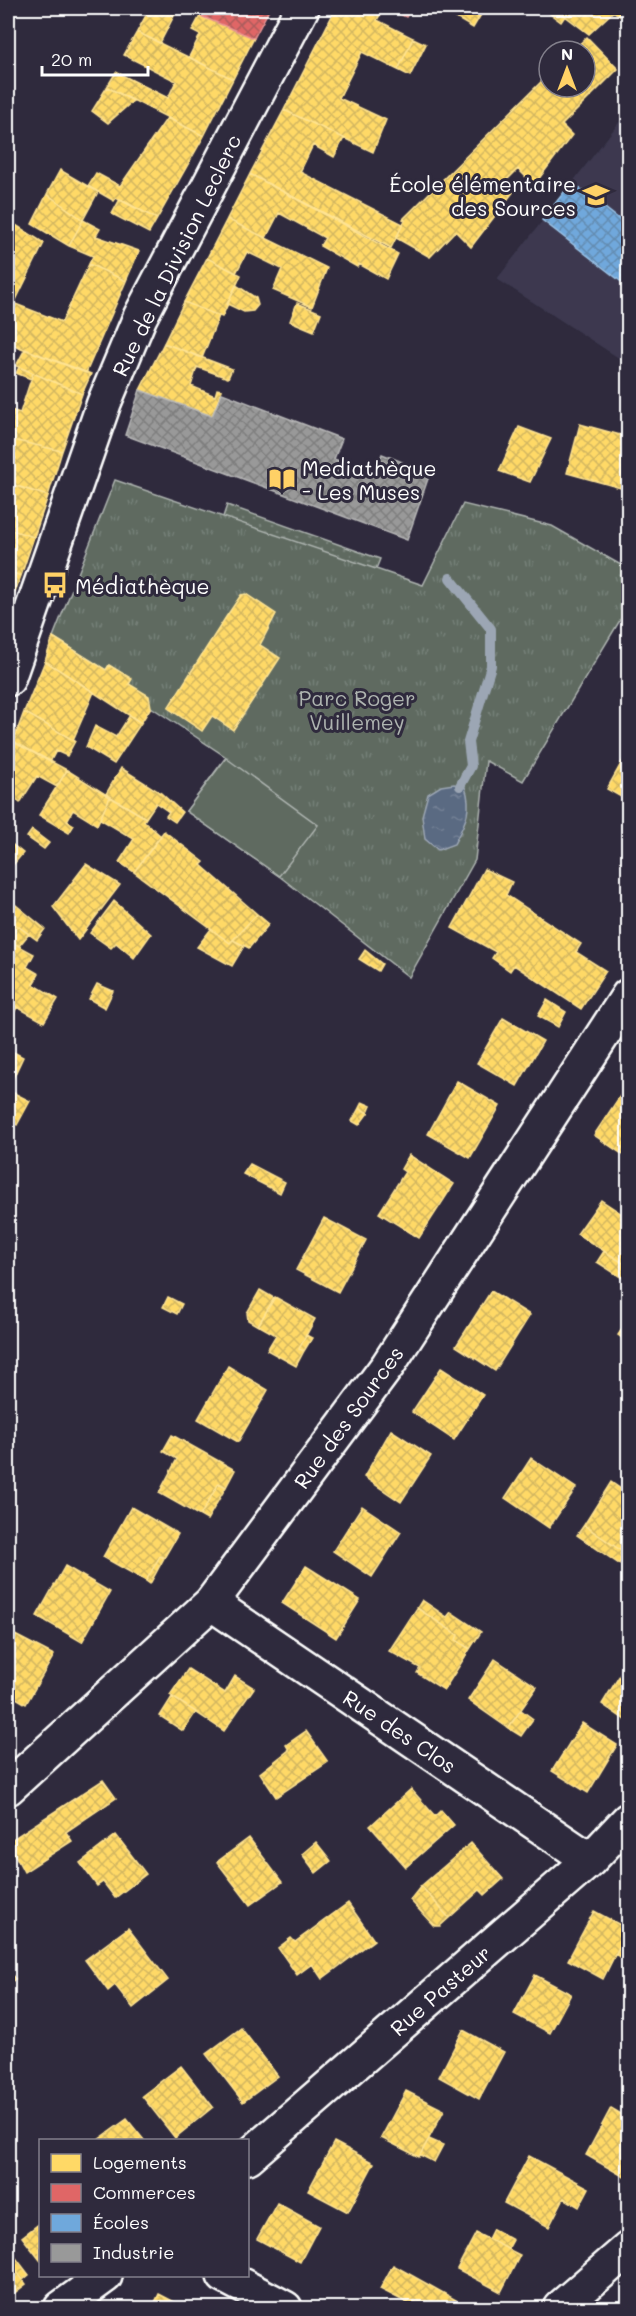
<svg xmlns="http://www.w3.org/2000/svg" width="636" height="2316" font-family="Mali,sans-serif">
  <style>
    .built { fill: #3c394f }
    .grass { fill: url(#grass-dots); stroke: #aeb4b0; stroke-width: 1.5 }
    .park { fill: url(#park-tufts); stroke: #aeb4b0; stroke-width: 1.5 }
    .garden { fill: #5e6a60; stroke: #aeb4b0; stroke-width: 1.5 }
    .water { fill: url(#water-ripples); stroke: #9ca6b4; stroke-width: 1.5 }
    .homes { fill: url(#homes-cross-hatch); stroke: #ffe494; stroke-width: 1.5 }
    .shops { fill: url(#shops-cross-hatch); stroke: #e99494; stroke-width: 1.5 }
    .schools { fill: url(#schools-cross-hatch); stroke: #9ac2e6; stroke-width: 1.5 }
    .industry { fill: url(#industry-cross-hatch); stroke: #b8b8b8; stroke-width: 1.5 }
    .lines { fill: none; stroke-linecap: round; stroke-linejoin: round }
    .stream { stroke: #9ca6b4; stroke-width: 10 }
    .street-casing { stroke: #fff; stroke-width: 38 }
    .secondary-casing { stroke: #fff; stroke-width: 38 }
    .street { stroke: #2f2a3d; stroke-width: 33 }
    .secondary { stroke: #2f2a3d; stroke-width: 33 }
    .labels { text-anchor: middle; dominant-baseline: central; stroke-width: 6; stroke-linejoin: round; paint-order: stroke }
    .poi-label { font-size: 21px; fill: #fff; stroke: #2f2a3d; text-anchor: start }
    .street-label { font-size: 21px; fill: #fff; stroke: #2f2a3d }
    .park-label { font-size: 21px; fill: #aeb4b0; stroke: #2f2a3d }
  </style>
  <defs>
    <pattern id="grass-dots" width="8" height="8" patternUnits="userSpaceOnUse" patternTransform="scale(1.5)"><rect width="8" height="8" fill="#5e6a60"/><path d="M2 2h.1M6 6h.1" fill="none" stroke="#768078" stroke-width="1.8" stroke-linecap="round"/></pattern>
    <pattern id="park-tufts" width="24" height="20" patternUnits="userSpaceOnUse" patternTransform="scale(1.5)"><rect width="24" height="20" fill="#5e6a60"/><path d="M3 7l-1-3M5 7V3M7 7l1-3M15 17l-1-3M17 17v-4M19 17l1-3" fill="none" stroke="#768078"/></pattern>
    <pattern id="water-ripples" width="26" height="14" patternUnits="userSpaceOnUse" patternTransform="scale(1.5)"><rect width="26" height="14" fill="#5a6a82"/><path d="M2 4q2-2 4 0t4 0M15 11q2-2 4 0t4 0" fill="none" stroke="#738095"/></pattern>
    <pattern id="homes-cross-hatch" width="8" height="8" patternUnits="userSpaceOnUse" patternTransform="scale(1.5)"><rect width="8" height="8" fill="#ffd966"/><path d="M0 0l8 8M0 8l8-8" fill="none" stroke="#d2b660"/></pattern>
    <pattern id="shops-cross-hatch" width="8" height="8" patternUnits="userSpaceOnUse" patternTransform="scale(1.5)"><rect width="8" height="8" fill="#e06666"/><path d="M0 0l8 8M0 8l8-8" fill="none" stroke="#ac5d5d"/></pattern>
    <pattern id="schools-cross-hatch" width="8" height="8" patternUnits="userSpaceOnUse" patternTransform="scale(1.5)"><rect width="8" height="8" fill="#6fa8dc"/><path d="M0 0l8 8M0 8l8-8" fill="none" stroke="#648cb1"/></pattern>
    <pattern id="industry-cross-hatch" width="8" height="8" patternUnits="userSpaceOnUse" patternTransform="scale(1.5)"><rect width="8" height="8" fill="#999"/><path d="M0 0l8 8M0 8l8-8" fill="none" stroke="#7e7e7e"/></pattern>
  </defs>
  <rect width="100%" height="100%" fill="#2f2a3d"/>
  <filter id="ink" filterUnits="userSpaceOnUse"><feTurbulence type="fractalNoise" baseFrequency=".0167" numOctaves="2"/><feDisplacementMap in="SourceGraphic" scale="12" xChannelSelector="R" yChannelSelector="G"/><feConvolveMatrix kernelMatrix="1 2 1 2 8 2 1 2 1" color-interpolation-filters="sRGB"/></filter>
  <g filter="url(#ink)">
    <path class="built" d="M 628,111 L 628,364 L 497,279 Z"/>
    <path class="grass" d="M 227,505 L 380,559 L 376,569 L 217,535 Z"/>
    <path class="park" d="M 115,480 L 423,585 L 463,504 L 552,526 L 628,569 L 628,607 L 523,781 L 486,761 L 475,860 L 409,977 L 279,876 L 186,811 L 226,757 L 151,707 L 129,684 L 131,679 L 109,665 L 106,670 L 53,637 Z"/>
    <path class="garden" d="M 226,758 L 318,825 L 279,876 L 186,811 Z"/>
    <path class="water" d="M 454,784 L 465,787 C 473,810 465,823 454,844 L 438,850 L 425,839 L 422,816 L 428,794 L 441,786 Z"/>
    <path class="homes" d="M 150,8 L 178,8 L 160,43 L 137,32 Z
      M 336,8 L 384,8 L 377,20 L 413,38 L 398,70 L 362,52 L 339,98 L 386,120 L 373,152 L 284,110 Z
      M 439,8 L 485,8 L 473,28 Z
      M 549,8 L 617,8 L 589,34 L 565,16 L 561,22 L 546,11 Z
      M 617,8 L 628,8 L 628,22 L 613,11 Z
      M 200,16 L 208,20 L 209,17 L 254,38 L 233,79 L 189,57 L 200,35 L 192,31 Z
      M 137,32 L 233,79 L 204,136 L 107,87 L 116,72 L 168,98 L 176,81 L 124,55 Z
      M 587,37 L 618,69 L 562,125 L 572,135 L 534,185 L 518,169 L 505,182 L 514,191 L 471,247 L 455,231 L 430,257 L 396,238 L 405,220 L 403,219 L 549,74 L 549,87 L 585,87 L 585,51 L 572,51 Z
      M 413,38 L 426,44 L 410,76 L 398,70 Z
      M 107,87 L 133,101 L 108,123 L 92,111 Z
      M 284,110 L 344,138 L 334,157 L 313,145 L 300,172 L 403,224 L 391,248 L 250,174 Z
      M 167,118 L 204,136 L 157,219 L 116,198 L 114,201 L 88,186 L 96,173 L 120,186 Z
      M 60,170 L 98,192 L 83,220 L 47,194 Z
      M 250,174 L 398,254 L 386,279 L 359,264 L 357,267 L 320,246 L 325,238 L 279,213 L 266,238 L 227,219 Z
      M 47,194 L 83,220 L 69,246 L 32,224 Z
      M 120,199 L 157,219 L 149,233 L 112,214 Z
      M 227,219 L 327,268 L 312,307 L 273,290 L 282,269 L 247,252 L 236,273 L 207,258 Z
      M 83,220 L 100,229 L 96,236 L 139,251 L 126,281 L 89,264 L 93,256 L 69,246 Z
      M 11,222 L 44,243 L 14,304 L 8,301 L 8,228 Z
      M 207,258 L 241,275 L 222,317 L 184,302 Z
      M 89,264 L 126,281 L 86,373 L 8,343 L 8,301 L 62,322 Z
      M 236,285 L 256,298 L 258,305 L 253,311 L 244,312 L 227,304 Z
      M 184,302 L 219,316 L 202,358 L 164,343 Z
      M 297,303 L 321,313 L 314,331 L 290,321 Z
      M 164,343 L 232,369 L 228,378 L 197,367 L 191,386 L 215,396 L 217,389 L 222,390 L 212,416 L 140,390 Z
      M 25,349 L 91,374 L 82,394 L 16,366 Z
      M 19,367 L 33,373 L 31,379 L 16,373 Z
      M 33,373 L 82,394 L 62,451 L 8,439 L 8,409 L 20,413 Z
      M 580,424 L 628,437 L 628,490 L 567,473 Z
      M 519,427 L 551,439 L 530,482 L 499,471 Z
      M 8,439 L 62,451 L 48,496 L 8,483 L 16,458 L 8,457 Z
      M 12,485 L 48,496 L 34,537 L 8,529 L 8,497 Z
      M 8,529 L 34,537 L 21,576 L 8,571 Z
      M 8,571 L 21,576 L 8,609 Z
      M 246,594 L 276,614 L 260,645 L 280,658 L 233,730 L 212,716 L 202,731 L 168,708 L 226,617 L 241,595 Z
      M 53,637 L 106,670 L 109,665 L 132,679 L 129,684 L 149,696 L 151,707 L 141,723 L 45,661 Z
      M 45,661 L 94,692 L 73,740 L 24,712 Z
      M 24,712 L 75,741 L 67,756 L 56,751 L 50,762 L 13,742 Z
      M 130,715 L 141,723 L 114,764 L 86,747 L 95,726 L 116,737 Z
      M 9,739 L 67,770 L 57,787 L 37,776 L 20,803 L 8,793 Z
      M 628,751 L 628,801 L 607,789 Z
      M 121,768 L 161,793 L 182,812 L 175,822 L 166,816 L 169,812 L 156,803 L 146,818 L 106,794 Z
      M 67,770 L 110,797 L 97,825 L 73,810 L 67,821 L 74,825 L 69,833 L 39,815 Z
      M 110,797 L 146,818 L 144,821 L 161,836 L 134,872 L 119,862 L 134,839 L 100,819 Z
      M 8,813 L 15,818 L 8,829 Z
      M 32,830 L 49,843 L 44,849 L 27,837 Z
      M 164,831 L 204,862 L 201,865 L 257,914 L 230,943 L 134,872 Z
      M 8,841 L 23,853 L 13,865 L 8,861 Z
      M 86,864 L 120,885 L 78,940 L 53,907 Z
      M 484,869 L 512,882 L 506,895 L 581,944 L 576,952 L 606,971 L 581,1009 L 514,965 L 510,971 L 492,958 L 496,952 L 452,928 Z
      M 114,901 L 151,934 L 134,958 L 116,943 L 111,948 L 90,933 Z
      M 16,905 L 45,929 L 37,940 L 8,919 Z
      M 257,914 L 269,924 L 249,948 L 233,940 Z
      M 8,919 L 29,934 L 19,946 L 8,940 Z
      M 211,929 L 230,943 L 233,940 L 244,946 L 232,966 L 197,947 Z
      M 8,940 L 34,954 L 27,967 L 39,974 L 33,984 L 58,999 L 44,1022 L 8,1002 Z
      M 365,950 L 382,964 L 378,971 L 359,959 Z
      M 97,984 L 113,991 L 105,1008 L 89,999 Z
      M 547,1000 L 566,1012 L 558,1027 L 538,1016 Z
      M 8,1002 L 17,1007 L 8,1025 Z
      M 503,1018 L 543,1041 L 517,1086 L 477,1063 Z
      M 8,1049 L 23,1057 L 8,1089 Z
      M 457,1081 L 500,1106 L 470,1158 L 428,1134 Z
      M 8,1090 L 30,1101 L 17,1125 L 8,1120 Z
      M 624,1090 L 628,1093 L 628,1158 L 594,1135 Z
      M 362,1102 L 371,1106 L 368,1113 L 359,1108 Z
      M 359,1108 L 368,1113 L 359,1125 L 352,1121 Z
      M 409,1155 L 454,1184 L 419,1238 L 379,1213 L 405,1172 L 401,1169 Z
      M 250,1164 L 285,1182 L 280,1193 L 243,1174 Z
      M 601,1200 L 628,1218 L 628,1266 L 577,1234 Z
      M 324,1218 L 366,1240 L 338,1292 L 296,1270 Z
      M 604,1251 L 628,1266 L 624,1279 L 597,1262 Z
      M 260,1290 L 274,1298 L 258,1326 L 248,1320 L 247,1313 Z
      M 491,1291 L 530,1315 L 495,1371 L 456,1346 Z
      M 168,1297 L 182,1304 L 177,1314 L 163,1307 Z
      M 275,1297 L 315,1319 L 299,1349 L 304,1351 L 296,1366 L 267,1350 L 276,1335 L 258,1325 Z
      M 628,1320 L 628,1342 L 618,1335 Z
      M 306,1335 L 312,1338 L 304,1351 L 299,1349 Z
      M 228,1366 L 268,1390 L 238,1442 L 198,1419 Z
      M 441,1368 L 483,1395 L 454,1440 L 412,1412 Z
      M 391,1430 L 431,1456 L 401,1502 L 364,1477 Z
      M 172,1435 L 235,1470 L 226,1487 L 219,1483 L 200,1516 L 159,1493 L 177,1459 L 163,1451 Z
      M 531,1458 L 576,1488 L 549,1528 L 505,1498 Z
      M 611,1482 L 628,1494 L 626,1554 L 584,1525 Z
      M 219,1483 L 226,1487 L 207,1520 L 200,1516 Z
      M 362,1506 L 401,1532 L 372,1577 L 333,1551 Z
      M 131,1507 L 178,1534 L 164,1558 L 160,1556 L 146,1581 L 103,1557 Z
      M 584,1525 L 626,1554 L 619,1564 L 577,1535 Z
      M 160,1556 L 164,1558 L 150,1584 L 146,1581 Z
      M 65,1566 L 110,1592 L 82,1642 L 37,1616 Z
      M 306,1566 L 360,1600 L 336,1638 L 282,1603 Z
      M 422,1600 L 447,1617 L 451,1612 L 481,1632 L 470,1649 L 456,1640 L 458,1635 L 417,1608 Z
      M 417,1608 L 458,1635 L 456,1640 L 470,1649 L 444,1690 L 417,1673 L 420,1668 L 389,1651 Z
      M 15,1635 L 54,1655 L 26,1704 L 8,1693 L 8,1649 Z
      M 495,1659 L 537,1687 L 508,1728 L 468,1700 Z
      M 628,1662 L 628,1722 L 602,1704 Z
      M 188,1669 L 225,1693 L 235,1676 L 254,1688 L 224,1731 L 170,1695 Z
      M 172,1697 L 196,1712 L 183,1731 L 160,1716 Z
      M 521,1710 L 533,1719 L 521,1736 L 508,1728 Z
      M 582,1723 L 617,1745 L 588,1793 L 552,1771 Z
      M 306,1731 L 328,1762 L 276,1797 L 260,1773 L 289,1750 L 286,1745 Z
      M 103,1780 L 116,1798 L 66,1832 L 72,1841 L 24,1872 L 8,1842 Z
      M 411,1789 L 435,1816 L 441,1810 L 454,1825 L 406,1867 L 370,1826 Z
      M 116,1835 L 146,1874 L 115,1898 L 103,1882 L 97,1886 L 80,1863 Z
      M 249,1838 L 282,1882 L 250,1905 L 217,1862 Z
      M 316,1842 L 331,1861 L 316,1873 L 302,1854 Z
      M 471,1843 L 503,1879 L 485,1895 L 480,1890 L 449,1918 L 421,1886 Z
      M 421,1886 L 449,1918 L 440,1926 L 434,1926 L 410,1900 Z
      M 348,1903 L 374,1940 L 322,1979 L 312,1964 L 297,1975 L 278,1948 L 291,1938 L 295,1942 Z
      M 594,1911 L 628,1929 L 603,1979 L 568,1960 Z
      M 128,1928 L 168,1980 L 133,2008 L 115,1985 L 108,1991 L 85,1960 Z
      M 628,1932 L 628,1961 L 616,1955 Z
      M 8,1970 L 15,1979 L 8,1985 Z
      M 535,1975 L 571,1994 L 550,2033 L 514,2014 Z
      M 241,2028 L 278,2076 L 243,2102 L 206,2054 Z
      M 463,2030 L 504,2052 L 479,2099 L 439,2077 Z
      M 181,2066 L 213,2107 L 175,2138 L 142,2096 Z
      M 406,2091 L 444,2110 L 419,2157 L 381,2138 Z
      M 611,2108 L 628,2118 L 628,2173 L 626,2178 L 586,2155 Z
      M 127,2119 L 144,2140 L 98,2140 Z
      M 429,2139 L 443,2145 L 434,2162 L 420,2155 Z
      M 334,2142 L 374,2163 L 348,2212 L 308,2191 Z
      M 529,2156 L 589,2188 L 579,2207 L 564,2198 L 549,2227 L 504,2203 Z
      M 277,2203 L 319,2226 L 300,2262 L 257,2239 Z
      M 40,2223 L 40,2260 L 22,2237 Z
      M 493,2229 L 513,2240 L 508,2249 L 488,2239 Z
      M 476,2233 L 520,2255 L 501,2292 L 457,2269 Z
      M 13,2254 L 29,2275 L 23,2280 L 8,2260 Z
      M 8,2260 L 26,2284 L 8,2298 Z
      M 393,2265 L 456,2300 L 451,2308 L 417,2308 L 380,2289 Z
      M 159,2294 L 186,2308 L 152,2308 Z"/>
    <path class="shops" d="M 181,8 L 270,8 L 254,38 Z
      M 388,8 L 411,8 L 406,17 Z"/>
    <path class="schools" d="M 572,182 L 628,226 L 628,287 L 542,220 Z"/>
    <path class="industry" d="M 140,390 L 212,416 L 222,393 L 342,439 L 334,459 L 374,474 L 382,454 L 430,473 L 407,540 L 125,435 Z"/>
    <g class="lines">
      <path class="stream" d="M 450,578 L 491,629 L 491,666 L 468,742 L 471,766 L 460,786"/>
      <g class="street-casing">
        <path id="street" d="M 211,1603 L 590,1860
          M 8,1788 L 211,1603 L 388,1365 L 628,996
          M 248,2157 L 590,1860 L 628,1820
          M 224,2276 L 285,2308
          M 61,2308 L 105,2276
          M 560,2308 L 628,2249"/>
      </g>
      <g class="secondary-casing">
        <path id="secondary" d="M 8,679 L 104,403 L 140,317 L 302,8"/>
      </g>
      <use href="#street" class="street"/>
      <use href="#secondary" class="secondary"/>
    </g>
  </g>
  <defs>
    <g id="school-bare" transform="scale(2.07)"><path d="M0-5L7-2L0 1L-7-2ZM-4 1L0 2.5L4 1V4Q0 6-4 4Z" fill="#ffd166" stroke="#2f2a3d" stroke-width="2.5" paint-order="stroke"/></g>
    <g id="library-bare" transform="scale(2.07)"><path d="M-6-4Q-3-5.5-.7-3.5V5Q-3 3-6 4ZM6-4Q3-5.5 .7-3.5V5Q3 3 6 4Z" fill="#ffd166" stroke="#2f2a3d" stroke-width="2.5" paint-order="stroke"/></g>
    <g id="bus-bare" transform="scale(2.07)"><path d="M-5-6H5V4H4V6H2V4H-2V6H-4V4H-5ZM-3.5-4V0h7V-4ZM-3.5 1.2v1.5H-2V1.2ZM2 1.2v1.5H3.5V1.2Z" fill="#ffd166" stroke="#2f2a3d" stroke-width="2.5" paint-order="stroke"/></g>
  </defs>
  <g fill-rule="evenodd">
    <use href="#school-bare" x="596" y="195"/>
    <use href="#library-bare" x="282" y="479"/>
    <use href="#bus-bare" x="55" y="585"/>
  </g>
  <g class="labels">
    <g class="poi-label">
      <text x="576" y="183" text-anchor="end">École élémentaire<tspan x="576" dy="24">des Sources</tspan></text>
      <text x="302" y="467">Mediathèque<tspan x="302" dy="24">- Les Muses</tspan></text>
      <text x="75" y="585">Médiathèque</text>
    </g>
    <g class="street-label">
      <text transform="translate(176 255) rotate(-64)">Rue de la Division Leclerc</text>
      <text transform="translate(348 1417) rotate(-54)">Rue des Sources</text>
      <text transform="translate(400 1731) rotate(34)">Rue des Clos</text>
      <text transform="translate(440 1990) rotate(-41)">Rue Pasteur</text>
    </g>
    <g class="park-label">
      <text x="357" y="697">Parc Roger<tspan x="357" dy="24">Vuillemey</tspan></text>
    </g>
  </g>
  <rect width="636" height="2316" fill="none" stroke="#2f2a3d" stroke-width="30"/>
  <rect x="15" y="15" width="606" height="2286" fill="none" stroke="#fff" stroke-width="2" filter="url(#ink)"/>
  <rect x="39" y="2139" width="210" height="138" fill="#2f2a3d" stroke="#827f8b" stroke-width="1.5"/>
  <rect x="51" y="2154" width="30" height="18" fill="#ffd966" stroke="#827f8b" stroke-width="1.5"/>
  <text x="93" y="2169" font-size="18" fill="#ffffff">Logements</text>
  <rect x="51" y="2184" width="30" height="18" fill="#e06666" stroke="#827f8b" stroke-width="1.5"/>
  <text x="93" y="2199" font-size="18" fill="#ffffff">Commerces</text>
  <rect x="51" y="2214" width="30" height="18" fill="#6fa8dc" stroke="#827f8b" stroke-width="1.5"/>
  <text x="93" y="2229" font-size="18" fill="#ffffff">Écoles</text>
  <rect x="51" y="2244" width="30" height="18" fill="#999999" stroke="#827f8b" stroke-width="1.5"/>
  <text x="93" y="2259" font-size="18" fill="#ffffff">Industrie</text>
  <g transform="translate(567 69)"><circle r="28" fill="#2f2a3d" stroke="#827f8b" stroke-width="1.5"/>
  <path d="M0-4.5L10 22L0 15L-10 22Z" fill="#ffd166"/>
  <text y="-9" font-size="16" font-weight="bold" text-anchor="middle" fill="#ffffff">N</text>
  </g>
  <path d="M42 66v9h106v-9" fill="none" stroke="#ffffff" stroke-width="3"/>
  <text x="51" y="66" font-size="18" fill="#ffffff" stroke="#2f2a3d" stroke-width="4.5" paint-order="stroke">20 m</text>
</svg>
